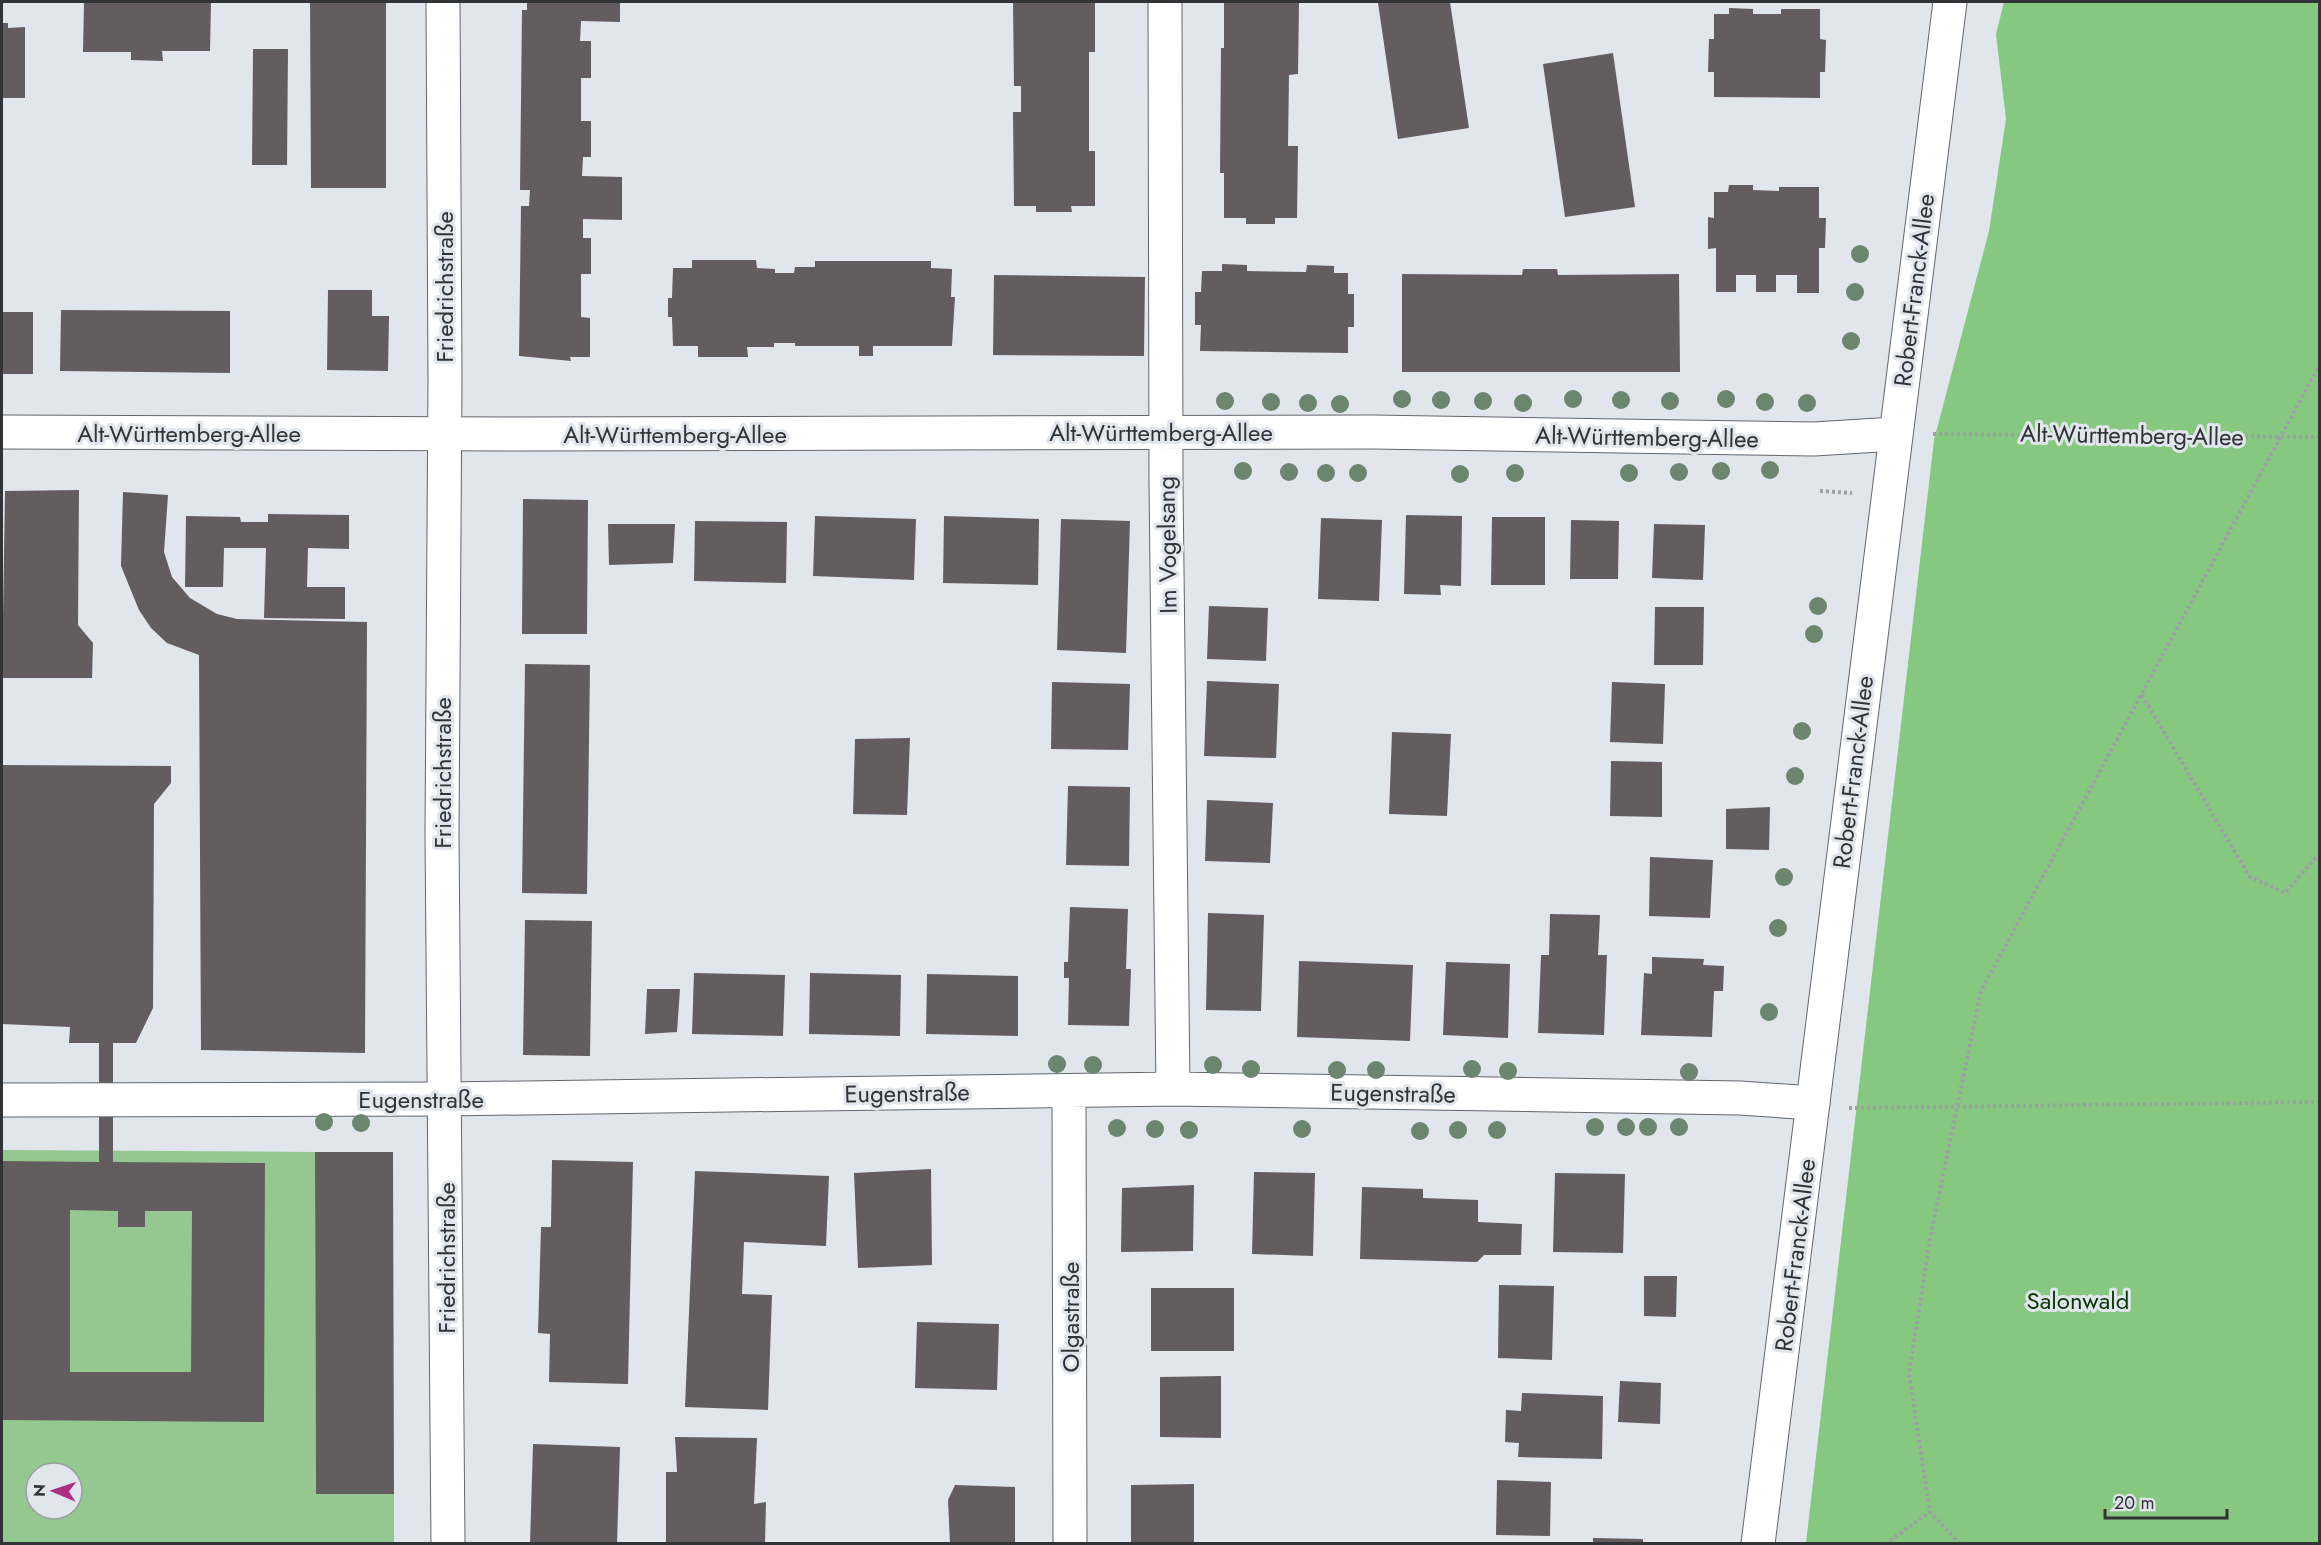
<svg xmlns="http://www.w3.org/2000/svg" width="2321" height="1545" font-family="Jost,sans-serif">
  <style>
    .green { fill: #95c890; fill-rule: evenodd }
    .forest { fill: #87c881 }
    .building { fill: #645d5f; fill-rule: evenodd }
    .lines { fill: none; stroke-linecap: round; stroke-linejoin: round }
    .minor-casing { stroke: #63676d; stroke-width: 35 }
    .secondary-casing { stroke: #63676d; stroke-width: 35 }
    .path { stroke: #9da0a5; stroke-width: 4; stroke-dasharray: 3 3; stroke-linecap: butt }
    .minor { stroke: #fff; stroke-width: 33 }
    .secondary { stroke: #fff; stroke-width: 33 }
    .tree { fill: #6b856f }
    .labels { text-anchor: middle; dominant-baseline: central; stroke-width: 6; stroke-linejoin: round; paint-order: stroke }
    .street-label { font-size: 24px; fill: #313336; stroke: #e1e5ec }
    .park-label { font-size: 24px; fill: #0a3708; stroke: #e1e5ec }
  </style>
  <rect width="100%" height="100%" fill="#e1e5ec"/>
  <path class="green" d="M 2,1150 L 315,1152 L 316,1494 L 394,1494 L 394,1543 L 2,1544 ZM 36,1473 L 72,1473 L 72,1509 L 36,1509 Z"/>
  <path class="forest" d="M 2004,2 L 2319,2 L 2319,1543 L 1806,1543 L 1934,440 L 1989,231 L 2006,119 L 1996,34 Z"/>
  <path class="building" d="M 84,2 L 211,2 L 210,51 L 162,51 L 163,61 L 131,60 L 131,52 L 83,52 Z
    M 310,2 L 386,2 L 386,188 L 311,188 Z
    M 527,2 L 620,2 L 620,22 L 581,21 L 580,41 L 591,41 L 591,78 L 581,78 L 581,121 L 591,121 L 591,157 L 583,157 L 582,176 L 622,177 L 622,220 L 583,219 L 583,238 L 591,238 L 591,274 L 581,274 L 581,317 L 590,318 L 590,357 L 570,357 L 571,361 L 519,356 L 521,206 L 529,206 L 530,190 L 520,190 L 522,10 L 527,10 Z
    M 1013,2 L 1095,2 L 1095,52 L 1089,52 L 1089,151 L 1095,151 L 1095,206 L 1071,206 L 1072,212 L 1036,212 L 1036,206 L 1014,206 L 1013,112 L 1021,112 L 1021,86 L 1014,86 Z
    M 1276,2 L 1299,3 L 1298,74 L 1289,75 L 1288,146 L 1298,146 L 1297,218 L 1275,218 L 1275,224 L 1246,224 L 1246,218 L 1224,218 L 1224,173 L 1220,173 L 1221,48 L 1224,48 L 1224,3 Z
    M 1450,2 L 1469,128 L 1398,139 L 1378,3 Z
    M 1729,8 L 1753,9 L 1753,14 L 1781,14 L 1781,9 L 1820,9 L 1820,39 L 1826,40 L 1825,72 L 1820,72 L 1820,98 L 1714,97 L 1714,72 L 1708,72 L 1709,39 L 1714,39 L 1714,14 L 1729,14 Z
    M 2,23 L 8,23 L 8,28 L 25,27 L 25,98 L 2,98 Z
    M 253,49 L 288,49 L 287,165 L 252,165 Z
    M 1613,53 L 1635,207 L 1565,217 L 1543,64 Z
    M 1729,185 L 1753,185 L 1753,190 L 1779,191 L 1779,187 L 1819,187 L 1819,218 L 1826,218 L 1825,248 L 1819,248 L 1819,293 L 1797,293 L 1797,275 L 1776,275 L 1776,292 L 1756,292 L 1756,275 L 1736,275 L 1736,292 L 1716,292 L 1716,248 L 1708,249 L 1708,217 L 1714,218 L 1714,192 L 1728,192 Z
    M 692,260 L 756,260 L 757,268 L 775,269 L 775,273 L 794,273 L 795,267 L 815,267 L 815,261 L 931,261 L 931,268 L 952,269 L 951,297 L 955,297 L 952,346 L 873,346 L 873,356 L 859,356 L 859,346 L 795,346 L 795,343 L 774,343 L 774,347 L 747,347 L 748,357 L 698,357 L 698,346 L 673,346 L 672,317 L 668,317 L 668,298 L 672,298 L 673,268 L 692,268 Z
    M 1222,264 L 1247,265 L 1247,271 L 1306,272 L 1307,265 L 1334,266 L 1334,273 L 1348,273 L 1348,294 L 1354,294 L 1354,327 L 1348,327 L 1348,353 L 1200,351 L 1201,325 L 1195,325 L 1195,292 L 1201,292 L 1202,271 L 1222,271 Z
    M 1523,269 L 1557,269 L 1558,275 L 1679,274 L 1680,372 L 1402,372 L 1402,274 L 1522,275 Z
    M 994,275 L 1145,277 L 1144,356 L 993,355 Z
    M 328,290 L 372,290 L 372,316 L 389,316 L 388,371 L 327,370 Z
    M 61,310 L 230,311 L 230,373 L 60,371 Z
    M 2,312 L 33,312 L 33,374 L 2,374 Z
    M 79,490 L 78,625 L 93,643 L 92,678 L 2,678 L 5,491 Z
    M 123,492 L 168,495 L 164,552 L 172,577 L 190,598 L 217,614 L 237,619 L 367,622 L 365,1053 L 201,1050 L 199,655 L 167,643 L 151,628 L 139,610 L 121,566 Z
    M 523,499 L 588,500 L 587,634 L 522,634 Z
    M 268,514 L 349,515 L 349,549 L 308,548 L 307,587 L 345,587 L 345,619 L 264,618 L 266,548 L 224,548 L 223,587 L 185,587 L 186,516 L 240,517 L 241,522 L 268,522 Z
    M 1406,515 L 1462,516 L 1461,586 L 1440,585 L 1441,595 L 1404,594 Z
    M 815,516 L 916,519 L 914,580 L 813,576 Z
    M 944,516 L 1039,519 L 1038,585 L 943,583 Z
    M 1492,517 L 1545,517 L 1545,585 L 1491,585 Z
    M 1321,518 L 1382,520 L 1379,601 L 1318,599 Z
    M 1061,519 L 1130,521 L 1126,653 L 1057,650 Z
    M 1571,520 L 1619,521 L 1618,579 L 1570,579 Z
    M 695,521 L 787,522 L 786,583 L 694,581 Z
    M 608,524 L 675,524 L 673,563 L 609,565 Z
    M 1654,524 L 1705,525 L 1703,580 L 1652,578 Z
    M 1209,606 L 1268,608 L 1266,661 L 1207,659 Z
    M 1655,607 L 1704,607 L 1703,665 L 1654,665 Z
    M 525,664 L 590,665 L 587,894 L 522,893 Z
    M 1207,681 L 1279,684 L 1276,758 L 1204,756 Z
    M 1052,682 L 1130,684 L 1128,750 L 1051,749 Z
    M 1612,682 L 1665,684 L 1663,744 L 1610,742 Z
    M 1392,732 L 1451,734 L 1447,816 L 1389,814 Z
    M 910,738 L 907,815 L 853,814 L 855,739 Z
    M 1611,761 L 1662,762 L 1662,817 L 1610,816 Z
    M 2,765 L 171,766 L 171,783 L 154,804 L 153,1008 L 136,1043 L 113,1043 L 113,1162 L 265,1163 L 264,1422 L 2,1420 L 2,1161 L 99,1162 L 99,1043 L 69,1043 L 70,1027 L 2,1024 ZM 70,1210 L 118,1211 L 118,1227 L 145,1227 L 145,1211 L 192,1211 L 191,1372 L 70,1372 Z
    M 1068,786 L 1130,787 L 1129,866 L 1066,865 Z
    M 1207,800 L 1273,803 L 1270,863 L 1205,861 Z
    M 1770,807 L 1769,850 L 1726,849 L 1726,809 Z
    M 1650,857 L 1713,860 L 1710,918 L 1649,916 Z
    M 1070,907 L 1128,909 L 1126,969 L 1131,969 L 1129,1026 L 1068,1025 L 1069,978 L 1064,978 L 1064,962 L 1068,962 Z
    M 1208,913 L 1264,915 L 1261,1011 L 1206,1010 Z
    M 1550,914 L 1600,915 L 1598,955 L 1607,955 L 1604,1035 L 1538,1033 L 1541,955 L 1549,955 Z
    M 525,920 L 592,921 L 590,1056 L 523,1055 Z
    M 1652,957 L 1704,959 L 1703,965 L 1724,966 L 1723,991 L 1714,991 L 1712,1037 L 1641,1035 L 1644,973 L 1652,974 Z
    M 1299,961 L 1413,965 L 1410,1041 L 1297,1037 Z
    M 1446,962 L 1510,964 L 1508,1038 L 1443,1035 Z
    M 694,973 L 785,975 L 783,1036 L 692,1034 Z
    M 810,973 L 901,975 L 900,1036 L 809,1034 Z
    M 927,974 L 1018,976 L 1018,1036 L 926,1034 Z
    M 647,989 L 680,989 L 677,1032 L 645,1034 Z
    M 315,1152 L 393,1152 L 394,1494 L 316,1494 Z
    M 552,1160 L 633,1162 L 628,1384 L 549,1382 L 550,1334 L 538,1333 L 541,1227 L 551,1227 Z
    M 931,1169 L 932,1265 L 858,1268 L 854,1173 Z
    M 695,1171 L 829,1176 L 826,1246 L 744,1242 L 742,1294 L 772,1295 L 768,1410 L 685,1407 Z
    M 1254,1172 L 1315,1173 L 1313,1256 L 1252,1254 Z
    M 1555,1173 L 1625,1174 L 1623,1253 L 1553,1252 Z
    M 1194,1185 L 1193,1251 L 1121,1252 L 1122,1188 Z
    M 1362,1187 L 1423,1189 L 1423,1198 L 1478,1200 L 1478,1222 L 1522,1224 L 1521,1255 L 1484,1255 L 1477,1262 L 1360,1259 Z
    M 1644,1276 L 1677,1276 L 1676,1317 L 1644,1316 Z
    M 1499,1285 L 1554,1286 L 1552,1360 L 1498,1358 Z
    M 1151,1288 L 1234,1288 L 1234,1351 L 1151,1351 Z
    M 917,1322 L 999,1324 L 997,1390 L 915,1388 Z
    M 1221,1376 L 1221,1438 L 1160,1437 L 1160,1377 Z
    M 1620,1381 L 1661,1383 L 1660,1424 L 1618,1422 Z
    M 1522,1393 L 1603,1396 L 1602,1459 L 1518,1457 L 1519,1443 L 1505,1442 L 1506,1410 L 1521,1411 Z
    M 675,1437 L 757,1438 L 754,1504 L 766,1502 L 765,1544 L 666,1544 L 666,1472 L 677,1472 Z
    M 533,1444 L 620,1447 L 617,1544 L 530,1544 Z
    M 1497,1480 L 1551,1482 L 1550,1536 L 1496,1535 Z
    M 1194,1484 L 1194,1544 L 1131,1544 L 1131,1485 Z
    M 955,1485 L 1015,1487 L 1015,1544 L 950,1544 L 948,1500 Z
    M 1593,1538 L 1643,1539 L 1643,1544 L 1593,1544 Z"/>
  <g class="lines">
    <g class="minor-casing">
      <path id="minor" d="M 1165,2 L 1166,483 L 1173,1089
        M 2,432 L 511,434 L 1373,432 L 1814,439 L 1895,434
        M 1069,1091 L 1070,1544
        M 2,1100 L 445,1099 L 1173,1089 L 1740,1098 L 1813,1103"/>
    </g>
    <g class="secondary-casing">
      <path id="secondary" d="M 443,2 L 445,379 L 442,834 L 448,1544
        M 1758,1544 L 1950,2"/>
    </g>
    <path class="path" d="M 1933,434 L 2320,437
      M 1820,491 L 1852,493
      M 2142,695 L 2250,877 L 2285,893 L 2319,854
      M 1849,1108 L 2320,1102
      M 1885,1544 L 1930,1512
      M 1960,1544 L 1930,1512 L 1909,1374 L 1930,1239 L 1981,991 L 2320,364"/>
    <use href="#minor" class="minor"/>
    <use href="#secondary" class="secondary"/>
  </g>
  <g class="tree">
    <circle cx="1860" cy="254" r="9"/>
    <circle cx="1855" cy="292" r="9"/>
    <circle cx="1851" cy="341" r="9"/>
    <circle cx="1402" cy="399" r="9"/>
    <circle cx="1573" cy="399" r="9"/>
    <circle cx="1726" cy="399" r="9"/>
    <circle cx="1441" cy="400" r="9"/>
    <circle cx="1621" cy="400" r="9"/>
    <circle cx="1225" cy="401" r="9"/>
    <circle cx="1483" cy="401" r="9"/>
    <circle cx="1670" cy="401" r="9"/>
    <circle cx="1271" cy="402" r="9"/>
    <circle cx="1765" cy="402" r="9"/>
    <circle cx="1308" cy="403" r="9"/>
    <circle cx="1523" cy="403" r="9"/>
    <circle cx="1807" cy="403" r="9"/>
    <circle cx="1340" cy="404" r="9"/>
    <circle cx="1770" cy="470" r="9"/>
    <circle cx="1243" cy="471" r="9"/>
    <circle cx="1721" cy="471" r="9"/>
    <circle cx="1289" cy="472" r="9"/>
    <circle cx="1679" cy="472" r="9"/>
    <circle cx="1326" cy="473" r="9"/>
    <circle cx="1358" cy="473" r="9"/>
    <circle cx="1515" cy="473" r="9"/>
    <circle cx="1629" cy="473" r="9"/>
    <circle cx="1460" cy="474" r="9"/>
    <circle cx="1818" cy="606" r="9"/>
    <circle cx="1814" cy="634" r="9"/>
    <circle cx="1802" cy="731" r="9"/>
    <circle cx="1795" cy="776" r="9"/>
    <circle cx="1784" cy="877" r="9"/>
    <circle cx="1778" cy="928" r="9"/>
    <circle cx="1769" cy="1012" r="9"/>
    <circle cx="1057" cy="1064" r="9"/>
    <circle cx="1093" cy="1065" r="9"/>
    <circle cx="1213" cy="1065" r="9"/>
    <circle cx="1251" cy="1069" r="9"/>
    <circle cx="1472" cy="1069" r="9"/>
    <circle cx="1337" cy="1070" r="9"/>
    <circle cx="1376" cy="1070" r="9"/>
    <circle cx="1508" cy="1071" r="9"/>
    <circle cx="1689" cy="1072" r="9"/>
    <circle cx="324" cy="1122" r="9"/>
    <circle cx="361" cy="1123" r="9"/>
    <circle cx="1595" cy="1127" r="9"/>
    <circle cx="1626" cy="1127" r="9"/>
    <circle cx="1648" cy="1127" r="9"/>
    <circle cx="1679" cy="1127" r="9"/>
    <circle cx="1117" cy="1128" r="9"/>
    <circle cx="1155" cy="1129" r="9"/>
    <circle cx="1302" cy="1129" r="9"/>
    <circle cx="1189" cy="1130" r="9"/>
    <circle cx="1458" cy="1130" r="9"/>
    <circle cx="1497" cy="1130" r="9"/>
    <circle cx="1420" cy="1131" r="9"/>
  </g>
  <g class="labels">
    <g class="street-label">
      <text transform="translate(444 287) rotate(-90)">Friedrichstraße</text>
      <text transform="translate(1914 290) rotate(-83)">Robert-Franck-Allee</text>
      <text x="1161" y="432">Alt-Württemberg-Allee</text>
      <text x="189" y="433">Alt-Württemberg-Allee</text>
      <text x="675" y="434">Alt-Württemberg-Allee</text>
      <text transform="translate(2132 435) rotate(1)">Alt-Württemberg-Allee</text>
      <text transform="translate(1647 437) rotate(1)">Alt-Württemberg-Allee</text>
      <text transform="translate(1167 545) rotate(-91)">Im Vogelsang</text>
      <text transform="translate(1853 772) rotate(-83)">Robert-Franck-Allee</text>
      <text transform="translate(442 773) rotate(-90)">Friedrichstraße</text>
      <text transform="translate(907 1093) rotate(-1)">Eugenstraße</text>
      <text transform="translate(1393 1093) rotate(1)">Eugenstraße</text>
      <text x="421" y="1099">Eugenstraße</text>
      <text transform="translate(1795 1255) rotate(-83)">Robert-Franck-Allee</text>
      <text transform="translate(446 1258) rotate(-90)">Friedrichstraße</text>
      <text transform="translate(1070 1317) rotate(-90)">Olgastraße</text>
    </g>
    <g class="park-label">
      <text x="2078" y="1300">Salonwald</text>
    </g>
  </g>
  <rect width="2321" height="1545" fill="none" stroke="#313336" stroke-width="6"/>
  <g transform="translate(54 1491) rotate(272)"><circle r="28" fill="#e1e5ec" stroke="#9b9ea3" stroke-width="1.5"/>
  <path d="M0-4.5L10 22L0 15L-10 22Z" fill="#ab2e80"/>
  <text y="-9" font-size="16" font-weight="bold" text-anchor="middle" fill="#313336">N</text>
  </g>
  <path d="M2105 1509v9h122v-9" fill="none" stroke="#313336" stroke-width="3"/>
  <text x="2114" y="1509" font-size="18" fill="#313336" stroke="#e1e5ec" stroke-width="4.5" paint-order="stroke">20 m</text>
</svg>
